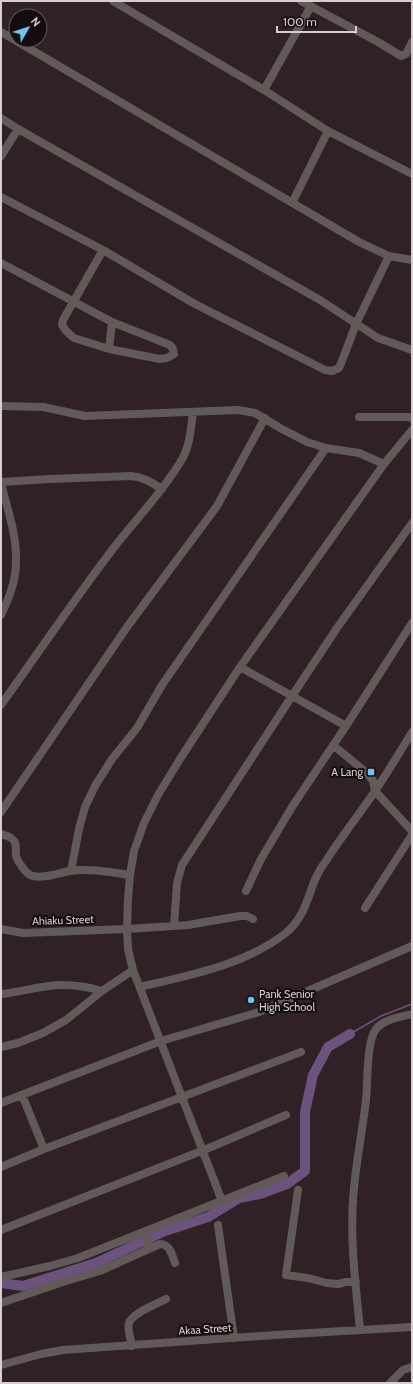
<svg xmlns="http://www.w3.org/2000/svg" width="413" height="1384" font-family="Cabin,sans-serif">
  <style>
    .lines { fill: none; stroke-linecap: round; stroke-linejoin: round }
    .stream { stroke: #6b537e; stroke-width: 1.5 }
    .river { stroke: #6b537e; stroke-width: 10 }
    .minor { stroke: #625a59; stroke-width: 8 }
    .poi-dot { fill: #6fc2f4; stroke: #130d0f; stroke-width: 1.5 }
    .labels { text-anchor: middle; dominant-baseline: central; stroke-width: 4; stroke-linejoin: round; paint-order: stroke }
    .poi-label { font-size: 11px; fill: #d8ced1; stroke: #130d0f; text-anchor: end }
    .street-label { font-size: 11px; fill: #d8ced1; stroke: #130d0f }
  </style>
  <rect width="100%" height="100%" fill="#2f2126"/>
  <g class="lines">
    <path class="stream" d="M 350,1034 L 381,1016 L 412,1004"/>
    <path class="river" d="M 1,1283 L 23,1286 L 96,1263 L 165,1231 L 208,1217 L 239,1198 L 260,1194 L 287,1184 L 305,1171 L 305,1112 L 313,1075 L 328,1047 L 350,1034"/>
    <path class="minor" d="M 113,1 L 264,90 L 328,131 L 412,174
      M 301,1 L 378,42 L 401,56 L 406,54 L 412,42
      M 1,32 L 359,242 L 389,256 L 412,260
      M 264,90 L 311,6
      M 1,118 L 18,129 L 320,300 L 378,338 L 412,350
      M 1,156 L 18,129
      M 1,197 L 103,250 L 195,304 L 325,370 L 332,371 L 339,368 L 342,361 L 356,324 L 389,256
      M 292,203 L 328,131
      M 1,263 L 112,322 L 170,345 L 173,349 L 174,354 L 167,358 L 160,359 L 109,349 L 74,338 L 66,331 L 62,325 L 63,320 L 103,250
      M 109,349 L 112,322
      M 1,406 L 43,407 L 85,416 L 238,410 L 255,413 L 280,428 L 307,442 L 326,448 L 359,453 L 384,464
      M 359,417 L 408,417 L 412,418
      M 1,482 L 50,479 L 131,476 C 143,477 151,482 162,489
      M 1,483 C 7,508 17,535 16,562 C 16,581 9,598 1,615
      M 240,667 L 346,726
      M 1,705 C 38,653 74,600 112,550 C 135,520 162,493 181,461 C 190,447 191,428 193,412
      M 333,745 L 367,773 L 373,781 L 375,791 L 412,831
      M 1,812 L 127,627 L 217,506 L 265,418
      M 1,834 C 5,835 9,836 12,839 C 18,843 15,850 16,856 C 18,862 25,872 30,875 C 39,880 59,873 69,871 C 89,868 110,872 130,875
      M 71,871 L 79,829 L 85,807 L 95,786 L 112,759 L 137,728 L 162,685 L 326,448
      M 246,891 L 261,859 L 292,807 L 346,726 L 412,623
      M 365,908 L 412,835
      M 174,926 L 177,883 L 182,865 L 292,696 L 337,628 L 412,523
      M 1,929 L 23,933 L 127,929 L 188,925 L 240,916 L 247,916 L 253,919
      M 140,987 C 190,975 246,965 287,932 C 303,918 307,901 314,882 C 317,875 321,867 326,861 C 341,837 359,815 375,791 C 388,772 400,752 412,732
      M 1,994 C 21,992 42,985 62,985 C 76,985 89,987 102,991
      M 1,1047 L 18,1043 L 43,1033 L 66,1020 L 102,991 L 133,970
      M 22,1095 L 44,1149
      M 1,1103 L 161,1041 L 259,1012 L 412,946
      M 1,1167 L 44,1149 L 301,1052
      M 298,1190 L 286,1275 L 308,1278 L 327,1283 L 338,1284 L 346,1282 L 356,1282
      M 222,1201 L 133,970 L 128,949 L 127,929 L 128,899 L 130,875 L 134,851 L 144,823 L 158,795 L 180,759 L 240,667 L 384,464 L 412,430
      M 218,1225 L 234,1338
      M 1,1230 L 204,1150 L 286,1115
      M 144,1232 L 150,1248
      M 1,1277 L 50,1266 L 78,1258 L 284,1176
      M 1,1303 L 66,1281 L 100,1271 L 160,1244 C 170,1244 172,1255 175,1263
      M 360,1330 C 356,1287 350,1243 353,1200 C 355,1167 362,1134 366,1100 C 368,1083 366,1043 376,1029 C 384,1019 401,1017 412,1014
      M 132,1346 C 131,1340 127,1329 129,1323 C 132,1313 157,1304 166,1299
      M 1,1365 L 41,1354 L 63,1350 L 275,1335 L 412,1327
      M 390,1383 L 403,1370 L 412,1367"/>
  </g>
  <g class="poi-dot">
    <rect x="367" y="768" width="8" height="8" rx="2"/>
    <circle cx="251" cy="1000" r="4"/>
  </g>
  <g class="labels">
    <g class="poi-label">
      <text x="363" y="772">A Lang</text>
      <text x="259" y="994" text-anchor="start">Pank Senior<tspan x="259" dy="13">High School</tspan></text>
    </g>
    <g class="street-label">
      <text transform="translate(63 920) rotate(-2)">Ahiaku Street</text>
      <text transform="translate(205 1329) rotate(-4)">Akaa Street</text>
    </g>
  </g>
  <rect width="413" height="1384" fill="none" stroke="#d8ced1" stroke-width="4"/>
  <g transform="translate(28 28) rotate(51)"><circle r="19" fill="#130d0f" stroke="#625a5d"/>
  <path d="M0-3L7 15L0 10L-7 15Z" fill="#6fc2f4"/>
  <text y="-6" font-size="11" font-weight="bold" text-anchor="middle" fill="#d8ced1">N</text>
  </g>
  <path d="M277 26v6h79v-6" fill="none" stroke="#d8ced1" stroke-width="2"/>
  <text x="283" y="26" font-size="12" fill="#d8ced1" stroke="#130d0f" stroke-width="3" paint-order="stroke">100 m</text>
</svg>
